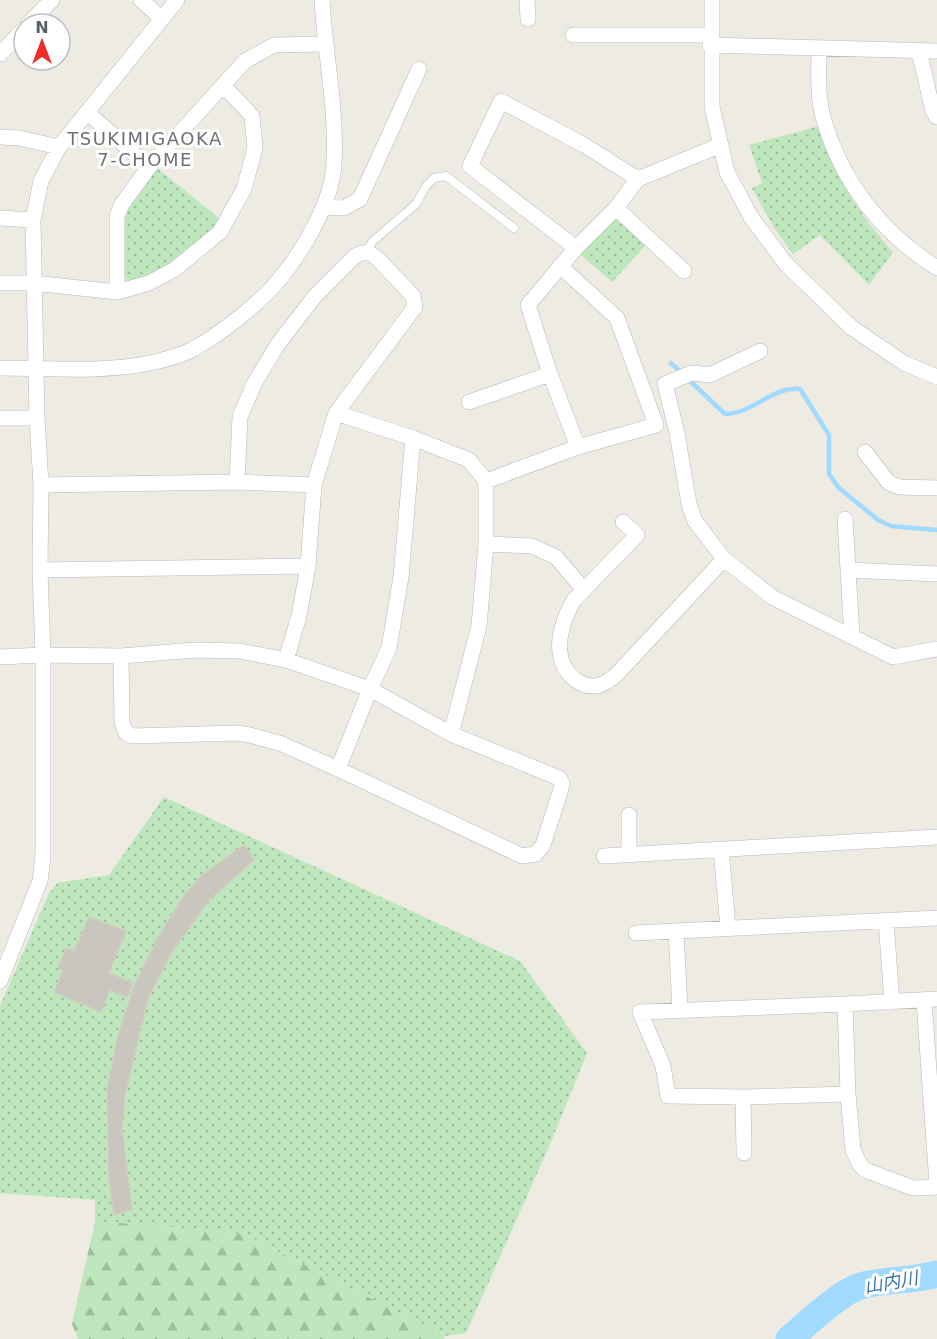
<svg xmlns="http://www.w3.org/2000/svg" width="937" height="1339" font-family="'DejaVu Sans','Noto Sans JP',sans-serif">
  <style>
    .grass { fill: url(#grass-dots) }
    .forest { fill: url(#forest-firs) }
    .lines { fill: none; stroke-linecap: round; stroke-linejoin: round }
    .stream { stroke: #a1daff; stroke-width: 4.5 }
    .river { stroke: #a1daff; stroke-width: 27 }
    .building { fill: #c9c5bf; stroke: #d3ccc0; stroke-width: 1.5 }
    .lane-casing { stroke: #b5b9bd; stroke-width: 9 }
    .street-casing { stroke: #b5b9bd; stroke-width: 16 }
    .lane { stroke: #fff; stroke-width: 8 }
    .street { stroke: #fff; stroke-width: 15 }
    .labels { text-anchor: middle; dominant-baseline: central; stroke-width: 6; stroke-linejoin: round; paint-order: stroke }
    .neighbourhood-label { font-size: 18px; letter-spacing: 1.5px; fill: #6b7176; stroke: #fff }
    .water-label { font-size: 18px; font-style: italic; fill: #3875ac; stroke: #fff }
  </style>
  <defs>
    <pattern id="grass-dots" width="8" height="8" patternUnits="userSpaceOnUse" patternTransform="scale(1.5)"><rect width="8" height="8" fill="#bfe7bd"/><path d="M2 2h.1M6 6h.1" fill="none" stroke="#9ebe9d" stroke-width="1.8" stroke-linecap="round"/></pattern>
    <pattern id="forest-firs" width="22" height="20" patternUnits="userSpaceOnUse" patternTransform="scale(1.5)"><rect width="22" height="20" fill="#bfe7bd"/><path d="M5 1l3.5 6h-7zM16 11l3.5 6h-7z" fill="#9ebe9d"/></pattern>
  </defs>
  <rect width="100%" height="100%" fill="#eeebe2"/>
  <path class="grass" d="M 819,126 C 837,179 856,210 893,252 L 869,285 L 820,235 L 793,254 L 774,228 L 752,188 L 762,183 L 749,145 Z
    M 157,168 L 220,219 C 196,246 165,271 130,282 L 123,276 L 123,218 L 128,204 Z
    M 614,218 L 622,220 L 648,243 L 612,282 L 581,255 L 583,250 Z
    M 164,797 L 520,961 L 587,1053 L 551,1142 L 466,1333 L 445,1336 L 244,1234 L 140,1224 L 95,1222 L 95,1200 L 0,1193 L 0,1006 L 48,895 L 57,883 L 109,875 Z"/>
  <path class="forest" d="M 95,1222 L 140,1224 L 244,1234 L 445,1336 L 443,1339 L 78,1339 L 72,1324 Z"/>
  <g class="lines">
    <path class="stream" d="M 671,363 L 725,414 C 752,414 773,386 800,389 L 829,435 L 829,474 L 839,488 L 878,520 L 891,526 L 937,530"/>
    <path class="river" d="M 789,1339 C 807,1324 843,1289 864,1285 C 888,1279 913,1281 937,1274"/>
  </g>
  <path class="building" d="M 244,845 L 254,860 L 209,900 L 172,952 L 148,999 L 125,1095 L 122,1129 L 132,1210 L 114,1215 L 109,1181 L 107,1091 L 117,1039 L 135,984 L 158,937 L 184,896 L 200,877 Z
    M 89,917 L 126,931 L 109,973 L 133,983 L 127,997 L 110,990 L 101,1012 L 54,992 L 63,970 L 58,968 L 66,948 L 74,951 Z"/>
  <g class="lines">
    <g class="lane-casing">
      <path id="lane" d="M 366,252 L 372,242 L 416,204 L 426,186 L 434,178 L 446,176 L 514,228"/>
    </g>
    <g class="street-casing">
      <path id="street" d="M 141,0 L 161,18
        M 527,0 L 528,19
        M 712,0 L 712,107 L 727,172 L 751,217 L 786,264 L 852,328 L 904,363 L 937,377
        M 28,24 L 52,0
        M 573,35 L 711,35
        M 710,45 L 937,51
        M 819,48 C 819,70 817,95 823,117 C 841,181 881,233 937,268
        M 919,51 L 933,111 L 937,117
        M 0,54 L 24,29
        M 88,113 L 149,167 L 245,61 L 274,45 L 324,44
        M 0,137 L 19,138 L 59,147
        M 324,207 L 344,208 L 360,199 L 419,69
        M 616,208 L 684,271
        M 0,218 L 33,220
        M 576,248 L 470,166 L 501,101 L 584,145 L 638,179
        M 0,283 L 33,283 L 117,292 L 149,283 L 175,269 L 220,232 L 244,189 L 255,148 L 252,116 L 223,85
        M 117,292 L 117,216 L 122,204 L 149,167
        M 760,351 L 710,375 L 692,373 L 665,384 L 677,433 L 689,504 L 695,521 L 724,559 L 772,597 L 893,657 L 937,649
        M 0,368 C 49,368 101,373 150,363 C 163,360 181,356 193,349 C 218,336 260,303 278,281 C 302,253 333,201 334,163 C 337,109 325,54 322,0
        M 469,402 L 550,374
        M 336,413 L 413,438 L 469,460 L 486,481 L 486,544 L 479,626 L 451,734
        M 0,418 L 37,418
        M 578,447 L 550,374 L 528,305 L 576,248 L 616,208 L 638,179 L 721,145
        M 865,452 L 889,483 L 900,487 L 937,488
        M 486,481 L 578,447 L 656,425 L 617,318 L 560,266
        M 237,482 L 240,417 L 254,384 L 278,344 L 315,296 L 355,256 C 364,251 368,252 376,257 L 413,296 L 415,307 L 336,413 L 314,485 L 308,566 L 299,616 L 286,660
        M 41,485 L 237,482 L 314,485
        M 845,519 L 852,637
        M 623,522 L 637,535 L 574,600 C 565,615 556,640 561,658 C 565,675 582,690 600,685 C 606,683 611,679 616,675 L 724,559
        M 486,544 L 532,546 L 556,557 L 584,590
        M 40,570 L 308,566
        M 848,570 L 937,574
        M 0,657 L 43,655 L 121,656 L 195,650 L 240,651 L 286,660 L 370,689 L 451,734 L 559,778 L 562,783 L 561,789 L 543,845 L 536,854 L 522,856 L 338,769 L 282,744 L 250,735 L 237,733 L 133,736 L 126,733 L 122,722 L 121,656
        M 338,769 L 370,689 L 389,648 L 401,577 L 413,438
        M 629,815 L 629,854
        M 721,849 L 728,928
        M 604,856 L 937,837
        M 886,921 L 892,1002
        M 676,931 L 680,1010
        M 636,933 L 937,918
        M 0,981 L 40,881 L 43,856 L 43,655 L 40,570 L 41,485 L 37,418 L 33,220 L 41,181 L 59,147 L 177,0
        M 924,1000 L 937,1184
        M 845,1004 L 848,1094 L 853,1150 L 859,1163 L 865,1170 L 913,1188 L 937,1187
        M 848,1094 L 743,1097 L 668,1096 L 663,1066 L 640,1012 L 845,1004 L 937,999
        M 743,1097 L 744,1153"/>
    </g>
    <use href="#lane" class="lane"/>
    <use href="#street" class="street"/>
  </g>
  <g class="labels">
    <g class="neighbourhood-label">
      <text x="145" y="138">TSUKIMIGAOKA<tspan x="145" dy="21">7-CHOME</tspan></text>
    </g>
    <g class="water-label">
      <text transform="translate(891 1282) rotate(-10)">山内川</text>
    </g>
  </g>
  <g transform="translate(42 42)"><circle r="28" fill="#ffffff" stroke="#bdbfc1" stroke-width="1.5"/>
  <path d="M0-4.5L10 22L0 15L-10 22Z" fill="#ef2e27"/>
  <text y="-9" font-size="16" font-weight="bold" text-anchor="middle" fill="#5a5f64">N</text>
  </g>
</svg>
